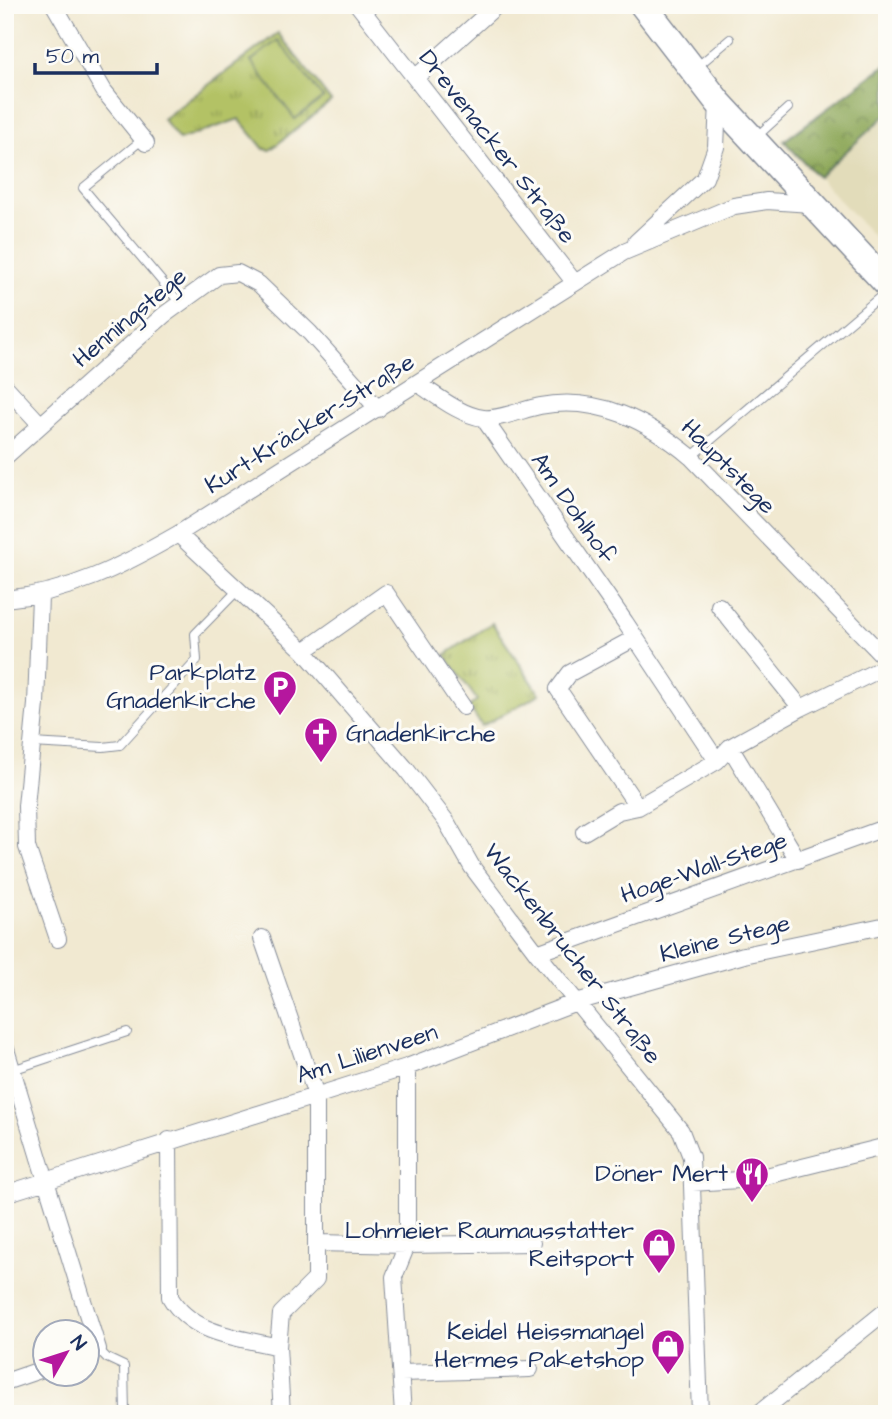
<svg xmlns="http://www.w3.org/2000/svg" width="892" height="1419" font-family="'Architects Daughter',sans-serif">
  <style>
    .built { fill: #e2dcba }
    .grass { fill: url(#grass-tufts); stroke: #677862; stroke-width: 2 }
    .forest { fill: url(#forest-crowns); stroke: #546c5c; stroke-width: 2 }
    .pitch { fill: #b3c265; stroke: #677862; stroke-width: 2 }
    .lines { fill: none; stroke-linecap: round; stroke-linejoin: round }
    .lane-casing { stroke: #868c98; stroke-width: 10 }
    .street-casing { stroke: #868c98; stroke-width: 18 }
    .primary-casing { stroke: #868c98; stroke-width: 29 }
    .lane { stroke: #fff; stroke-width: 8 }
    .street { stroke: #fff; stroke-width: 16 }
    .primary { stroke: #fff; stroke-width: 26 }
    .labels { text-anchor: middle; dominant-baseline: central; stroke-width: 6; stroke-linejoin: round; paint-order: stroke }
    .street-label { font-size: 24px; fill: #1b2f5e; stroke: #fdfcf7 }
    .poi-label { font-size: 24px; fill: #1b2f5e; stroke: #fdfcf7; text-anchor: end }
  </style>
  <defs>
    <pattern id="grass-tufts" width="24" height="20" patternUnits="userSpaceOnUse" patternTransform="scale(1.75)"><rect width="24" height="20" fill="#b3c265"/><path d="M3 7l-1-3M5 7V3M7 7l1-3M15 17l-1-3M17 17v-4M19 17l1-3" fill="none" stroke="#919e56"/></pattern>
    <pattern id="forest-crowns" width="20" height="18" patternUnits="userSpaceOnUse" patternTransform="scale(1.75)"><rect width="20" height="18" fill="#8ea85a"/><path d="M2 6a3 3 0 1 1 6 0M12 15a3 3 0 1 1 6 0" fill="none" stroke="#73894e"/></pattern>
  </defs>
  <rect width="100%" height="100%" fill="#fdfcf7"/>
  <filter id="ink" filterUnits="userSpaceOnUse"><feTurbulence type="fractalNoise" baseFrequency=".0143" numOctaves="2"/><feDisplacementMap in="SourceGraphic" scale="14" xChannelSelector="R" yChannelSelector="G"/><feConvolveMatrix kernelMatrix="1 2 1 2 8 2 1 2 1" color-interpolation-filters="sRGB"/></filter>
  <filter id="wash" filterUnits="userSpaceOnUse"><feTurbulence type="fractalNoise" baseFrequency=".00686" numOctaves="4" result="noise"/><feDisplacementMap in="SourceGraphic" scale="28" xChannelSelector="R" yChannelSelector="G"/><feGaussianBlur stdDeviation="1.57" result="paint"/><feColorMatrix in="noise" values="0 0 0 0 0 0 0 0 0 0 0 0 0 0 0 0 0 1.4 0 .05"/><feComposite in="paint" operator="in"/></filter>
  <g filter="url(#wash)">
    <rect width="100%" height="100%" fill="#f1e9d1"/>
    <path class="built" d="M 887,114 L 887,251 L 818,177 Z"/>
    <path class="grass" d="M 278,33 L 331,101 L 270,150 L 264,149 L 239,119 L 179,140 L 163,119 Z
      M 492,623 L 540,694 L 482,726 L 469,707 L 477,700 L 445,655 Z"/>
    <path class="forest" d="M 887,64 L 887,114 L 818,177 L 784,141 Z"/>
    <path class="pitch" d="M 278,40 L 323,98 L 295,119 L 251,61 Z"/>
  </g>
  <g filter="url(#ink)">
    <g class="lines">
      <g class="lane-casing">
        <path id="lane" d="M 698,66 L 730,39
          M 755,138 L 788,108
          M 143,139 L 83,188 L 180,303
          M 691,457 L 887,291
          M 32,743 L 103,747 L 120,745 L 197,660 L 195,634 L 238,590
          M 12,1070 L 127,1032
          M 98,1349 L 107,1358 L 124,1366 L 125,1414"/>
      </g>
      <g class="street-casing">
        <path id="street" d="M 54,5 L 104,91 L 146,143
          M 358,5 L 575,283
          M 415,78 L 497,5
          M 636,242 L 705,178 L 716,147 L 718,102
          M 417,383 C 436,395 460,415 483,418 C 499,420 524,409 540,406 C 598,395 648,421 691,457 L 887,660
          M 5,386 L 40,424
          M 484,419 L 625,622 L 717,761
          M 5,457 L 164,315 L 219,275 L 238,273 L 259,284 L 310,333 L 378,409
          M 178,534 L 304,651 L 406,769 L 446,821 L 472,867 L 537,953 L 681,1131 L 691,1157 L 700,1414
          M 40,596 L 36,704 L 26,806 L 27,847 L 58,939
          M 5,599 C 70,593 122,566 178,534 L 624,252 L 734,206 L 767,201 L 811,204
          M 719,606 L 801,708
          M 635,638 L 570,673 L 558,689 L 638,807
          M 304,651 L 386,593 L 463,707
          M 730,747 L 798,860
          M 584,832 L 619,811 L 638,807 L 717,761 L 730,747 L 801,708 L 887,666
          M 262,938 L 316,1095 L 316,1279 L 281,1314 L 278,1347 L 282,1414
          M 537,953 L 887,827
          M 5,1046 L 46,1181 L 407,1067 L 576,1002 L 744,955 L 887,925
          M 169,1140 L 170,1297 C 192,1335 238,1337 278,1347
          M 692,1183 L 754,1179 L 887,1146
          M 5,1194 L 46,1181 L 98,1349 L 88,1353
          M 317,1243 L 407,1245 L 407,1067
          M 401,1373 L 530,1369
          M 5,1382 L 46,1368
          M 403,1414 L 394,1277 L 407,1245 L 532,1243
          M 758,1414 L 887,1310"/>
      </g>
      <g class="primary-casing">
        <path id="primary" d="M 643,5 L 718,102 L 887,284"/>
      </g>
      <use href="#lane" class="lane"/>
      <use href="#street" class="street"/>
      <use href="#primary" class="primary"/>
    </g>
  </g>
  <defs>
    <g id="parking-pin" transform="scale(1.75)"><path d="M0 17L-7.5 6A9.5 9.5 0 1 1 7.5 6Z" fill="#b5179e" stroke="#fdfcf7"/><path d="M-3.5-5.5H1a3.5 3.5 0 0 1 0 7H-1V5.5H-3.5ZM-1-3.4V-.6H.8a1.4 1.4 0 0 0 0-2.8Z" fill="#fff"/></g>
    <g id="church-pin" transform="scale(1.75)"><path d="M0 17L-7.5 6A9.5 9.5 0 1 1 7.5 6Z" fill="#b5179e" stroke="#fdfcf7"/><path d="M-1.2-6h2.4v3.5h3.3v2.4h-3.3V6h-2.4V-.1h-3.3v-2.4h3.3Z" fill="#fff"/></g>
    <g id="restaurant-pin" transform="scale(1.75)"><path d="M0 17L-7.5 6A9.5 9.5 0 1 1 7.5 6Z" fill="#b5179e" stroke="#fdfcf7"/><path d="M-5-6h1v4h1v-4h1v4h1v-4h1v5L-1.5 .5V6h-2V.5L-5-1ZM5-6V6H3V1.5H1.5Q1.5-4 5-6Z" fill="#fff"/></g>
    <g id="shop-pin" transform="scale(1.75)"><path d="M0 17L-7.5 6A9.5 9.5 0 1 1 7.5 6Z" fill="#b5179e" stroke="#fdfcf7"/><path d="M-5-2.5h2.3a2.7 3.5 0 0 1 5.4 0H5L5.5 6h-11ZM-1.5-2.5h3a1.5 2.3 0 0 0-3 0Z" fill="#fff"/></g>
  </defs>
  <g fill-rule="evenodd">
    <use href="#parking-pin" x="280" y="687"/>
    <use href="#church-pin" x="321" y="734"/>
    <use href="#restaurant-pin" x="752" y="1174"/>
    <use href="#shop-pin" x="659" y="1245"/>
    <use href="#shop-pin" x="668" y="1346"/>
  </g>
  <g class="labels">
    <g class="street-label">
      <text transform="translate(497 147) rotate(52)">Drevenacker Straße</text>
      <text transform="translate(130 318) rotate(-40)">Henningstege</text>
      <text transform="translate(310 424) rotate(-32)">Kurt-Kräcker-Straße</text>
      <text transform="translate(728 467) rotate(45)">Hauptstege</text>
      <text transform="translate(573 508) rotate(55)">Am Dohlhof</text>
      <text transform="translate(704 868) rotate(-19)">Hoge-Wall-Stege</text>
      <text transform="translate(725 939) rotate(-14)">Kleine Stege</text>
      <text transform="translate(572 954) rotate(52)">Wackenbrucher Straße</text>
      <text transform="translate(367 1054) rotate(-18)">Am Lilienveen</text>
    </g>
    <g class="poi-label">
      <text x="256" y="673">Parkplatz<tspan x="256" dy="28">Gnadenkirche</tspan></text>
      <text x="346" y="734" text-anchor="start">Gnadenkirche</text>
      <text x="728" y="1174">Döner Mert</text>
      <text x="634" y="1231">Lohmeier Raumausstatter<tspan x="634" dy="28">Reitsport</tspan></text>
      <text x="644" y="1332">Keidel Heissmangel<tspan x="644" dy="28">Hermes Paketshop</tspan></text>
    </g>
  </g>
  <rect width="892" height="1419" fill="none" stroke="#fdfcf7" stroke-width="28"/>
  <g transform="translate(66 1353) rotate(51)"><circle r="33" fill="#fdfcf7" stroke="#a3aaba" stroke-width="2"/>
  <path d="M0-5L12 26L0 18L-12 26Z" fill="#b5179e"/>
  <text y="-10" font-size="19" font-weight="bold" text-anchor="middle" fill="#1b2f5e">N</text>
  </g>
  <path d="M35 63v10h122v-10" fill="none" stroke="#1b2f5e" stroke-width="3.5"/>
  <text x="46" y="63" font-size="21" fill="#1b2f5e" stroke="#fdfcf7" stroke-width="5" paint-order="stroke">50 m</text>
</svg>
